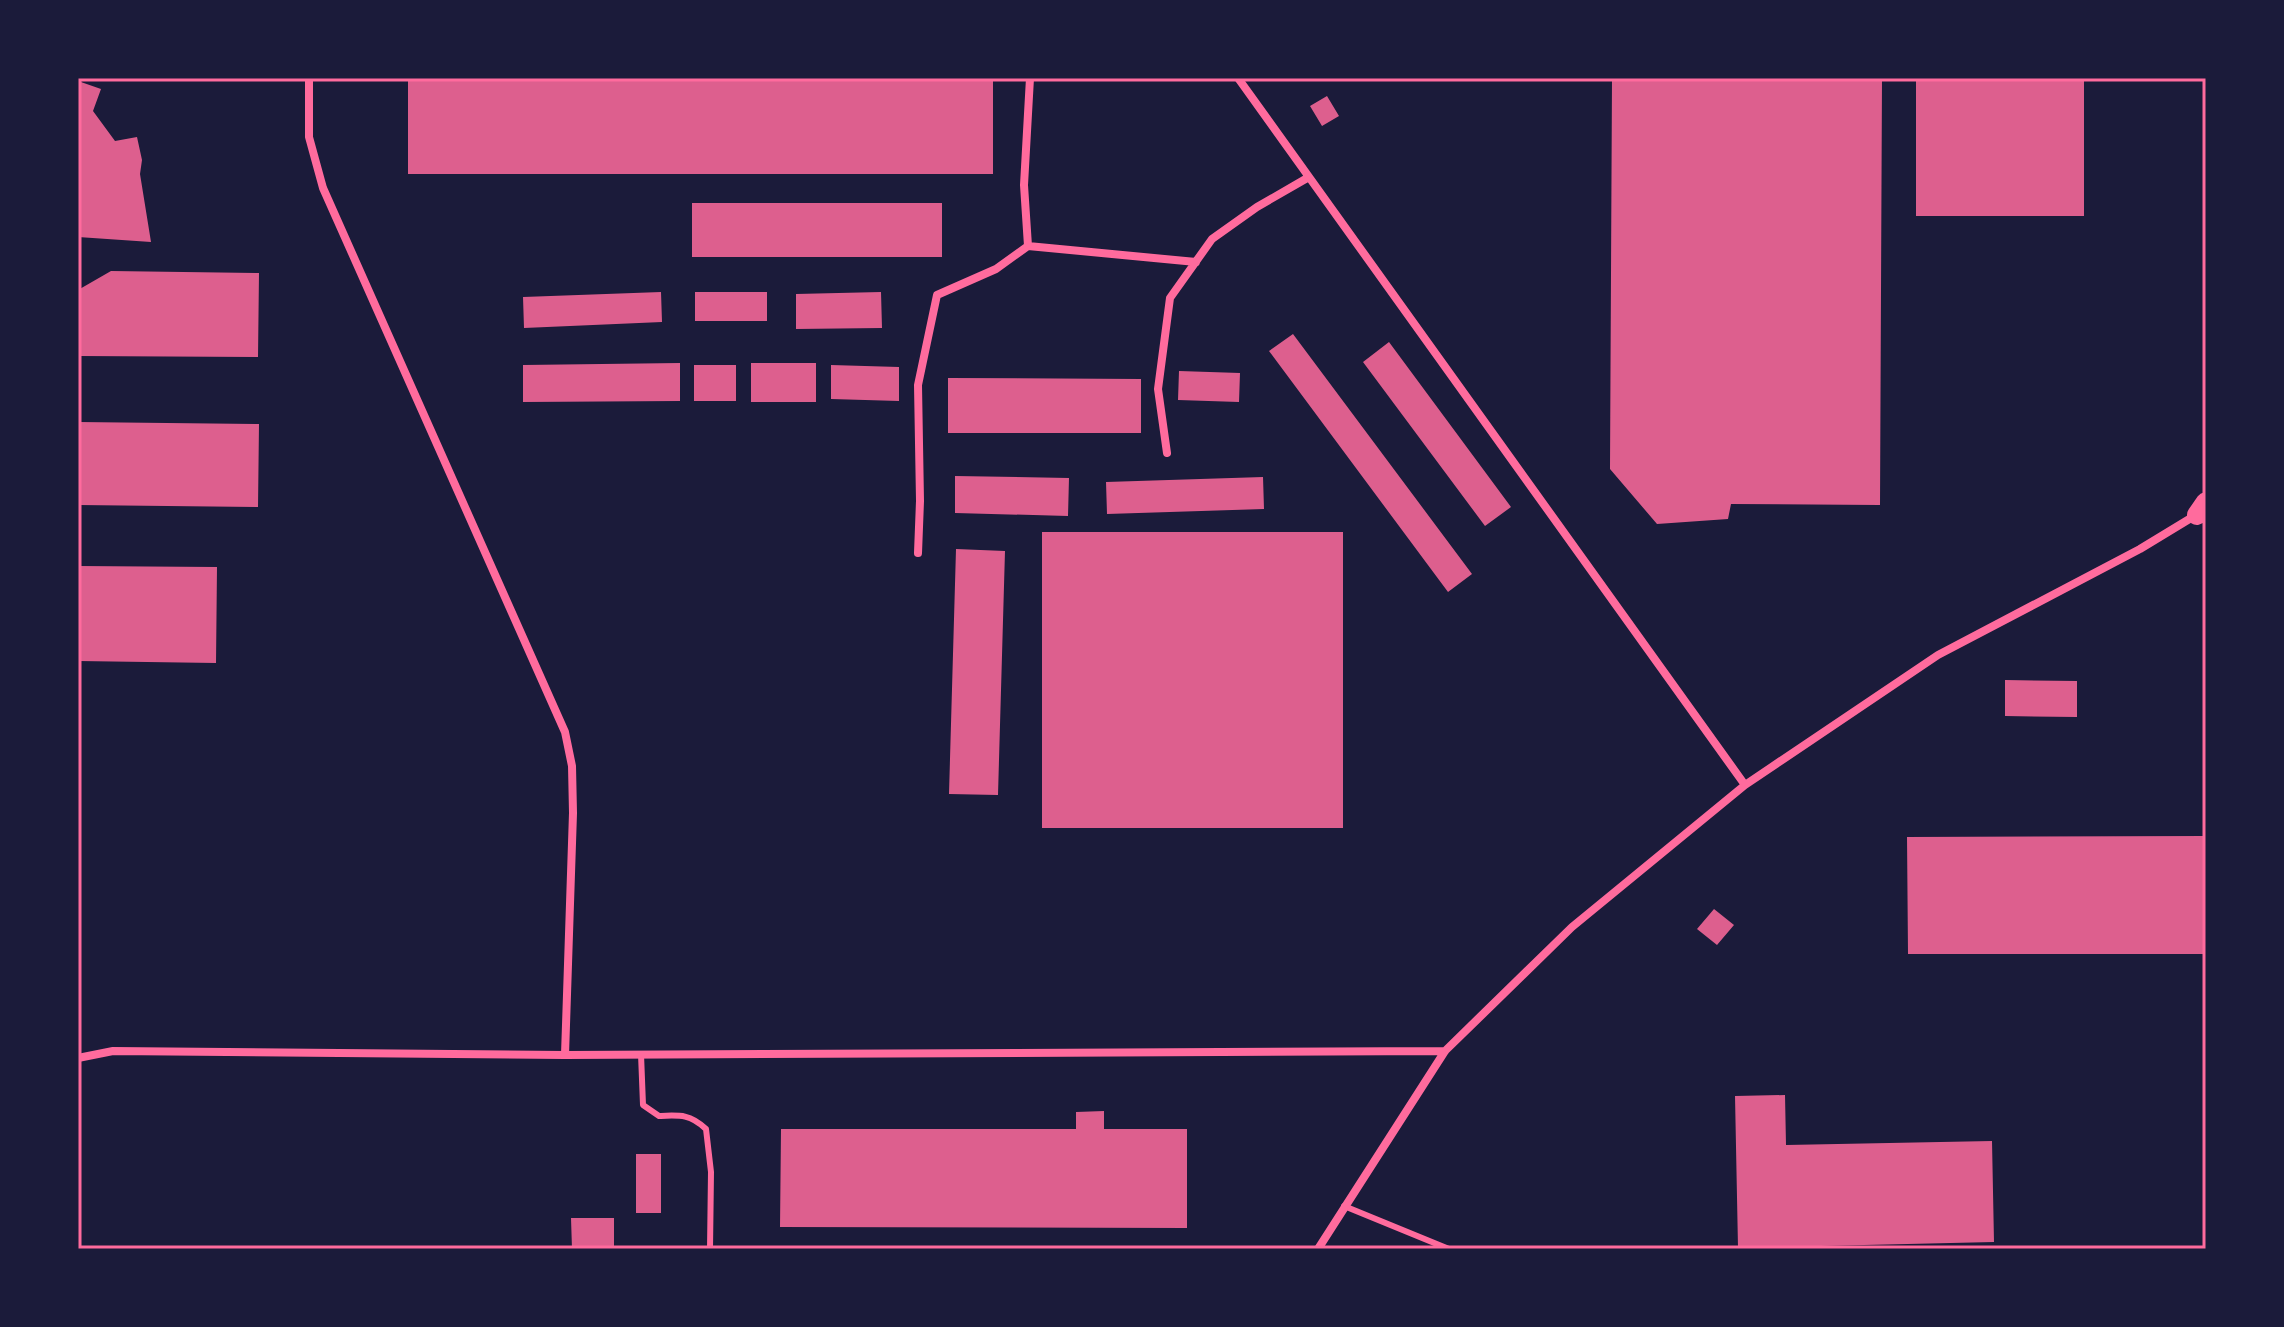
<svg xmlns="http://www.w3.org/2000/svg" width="2284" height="1327" font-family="Ubuntu,sans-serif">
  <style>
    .building { fill: #dd5f8e }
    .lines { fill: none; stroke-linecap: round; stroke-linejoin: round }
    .service { stroke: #ff6b9d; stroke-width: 6 }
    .minor { stroke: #ff6b9d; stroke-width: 8 }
    .primary { stroke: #ff6b9d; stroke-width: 20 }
    .neatline { fill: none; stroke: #ff6b9d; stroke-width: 3 }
  </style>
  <rect width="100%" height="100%" fill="#1b1b3a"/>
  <path class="building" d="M 408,78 L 993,78 L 993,174 L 408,174 Z
    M 1612,78 L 1882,78 L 1880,505 L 1731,504 L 1728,519 L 1657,524 L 1610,469 Z
    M 1916,78 L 2084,78 L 2084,216 L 1916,216 Z
    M 78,81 L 101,89 L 93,111 L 115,141 L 137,137 L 142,160 L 140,174 L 151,242 L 78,237 Z
    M 1327,96 L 1339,116 L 1322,126 L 1310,106 Z
    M 692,203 L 942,203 L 942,257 L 692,257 Z
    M 111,271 L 259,273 L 258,357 L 78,356 L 78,290 Z
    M 661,292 L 662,322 L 524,328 L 523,297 Z
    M 695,292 L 767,292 L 767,321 L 695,321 Z
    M 881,292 L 882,328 L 796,329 L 796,294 Z
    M 1293,334 L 1472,574 L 1448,592 L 1269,351 Z
    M 1389,342 L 1511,507 L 1485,526 L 1363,362 Z
    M 680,363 L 680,401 L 523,402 L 523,365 Z
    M 751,363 L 816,363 L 816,402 L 751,402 Z
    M 694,365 L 736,365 L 736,401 L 694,401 Z
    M 831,365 L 899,367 L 899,401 L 831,399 Z
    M 1179,371 L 1240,373 L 1239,402 L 1178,400 Z
    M 948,378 L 1141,379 L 1141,433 L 948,433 Z
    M 78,422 L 259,424 L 258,507 L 78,505 Z
    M 955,476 L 1069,478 L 1068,516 L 955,513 Z
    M 1263,477 L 1264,509 L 1107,514 L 1106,482 Z
    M 1042,532 L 1343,532 L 1343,828 L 1042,828 Z
    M 956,549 L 1005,551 L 998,795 L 949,794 Z
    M 78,566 L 217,567 L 216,663 L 78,661 Z
    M 2005,680 L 2077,681 L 2077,717 L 2005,716 Z
    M 2206,836 L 2206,954 L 1908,954 L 1907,837 Z
    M 1714,909 L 1734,925 L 1717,945 L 1697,929 Z
    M 1785,1095 L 1786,1145 L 1992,1141 L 1994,1242 L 1738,1248 L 1735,1096 Z
    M 1104,1111 L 1104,1129 L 1187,1129 L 1187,1228 L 780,1227 L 781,1129 L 1076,1129 L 1076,1112 Z
    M 636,1154 L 661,1154 L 661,1213 L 636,1213 Z
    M 571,1218 L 614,1218 L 614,1249 L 572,1249 Z"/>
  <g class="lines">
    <path class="service" d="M 641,1054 L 643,1105 L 659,1116 C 680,1115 690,1114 706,1129 L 711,1172 L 710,1249
      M 1344,1206 L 1449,1249"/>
    <path class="minor" d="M 309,78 L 309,137 L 323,188 L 565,732 L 572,766 L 573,813 L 565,1055
      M 1238,78 L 1745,785
      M 1028,246 L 1196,262
      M 1167,453 L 1158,389 L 1170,298 L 1212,239 L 1257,207 L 1309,177
      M 918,553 L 920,501 L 918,385 L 937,295 L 996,269 L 1028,246 L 1024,185 L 1030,78
      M 78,1058 L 113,1051 L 565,1055 L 1445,1051
      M 1318,1249 L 1445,1051 L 1572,927 L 1745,785 L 1938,655 L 2140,549 L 2196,515"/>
    <path class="primary" d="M 2197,515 L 2206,502"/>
  </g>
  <rect width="2284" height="1327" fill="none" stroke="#1b1b3a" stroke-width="160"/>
  <rect x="80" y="80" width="2124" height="1167" class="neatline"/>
</svg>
